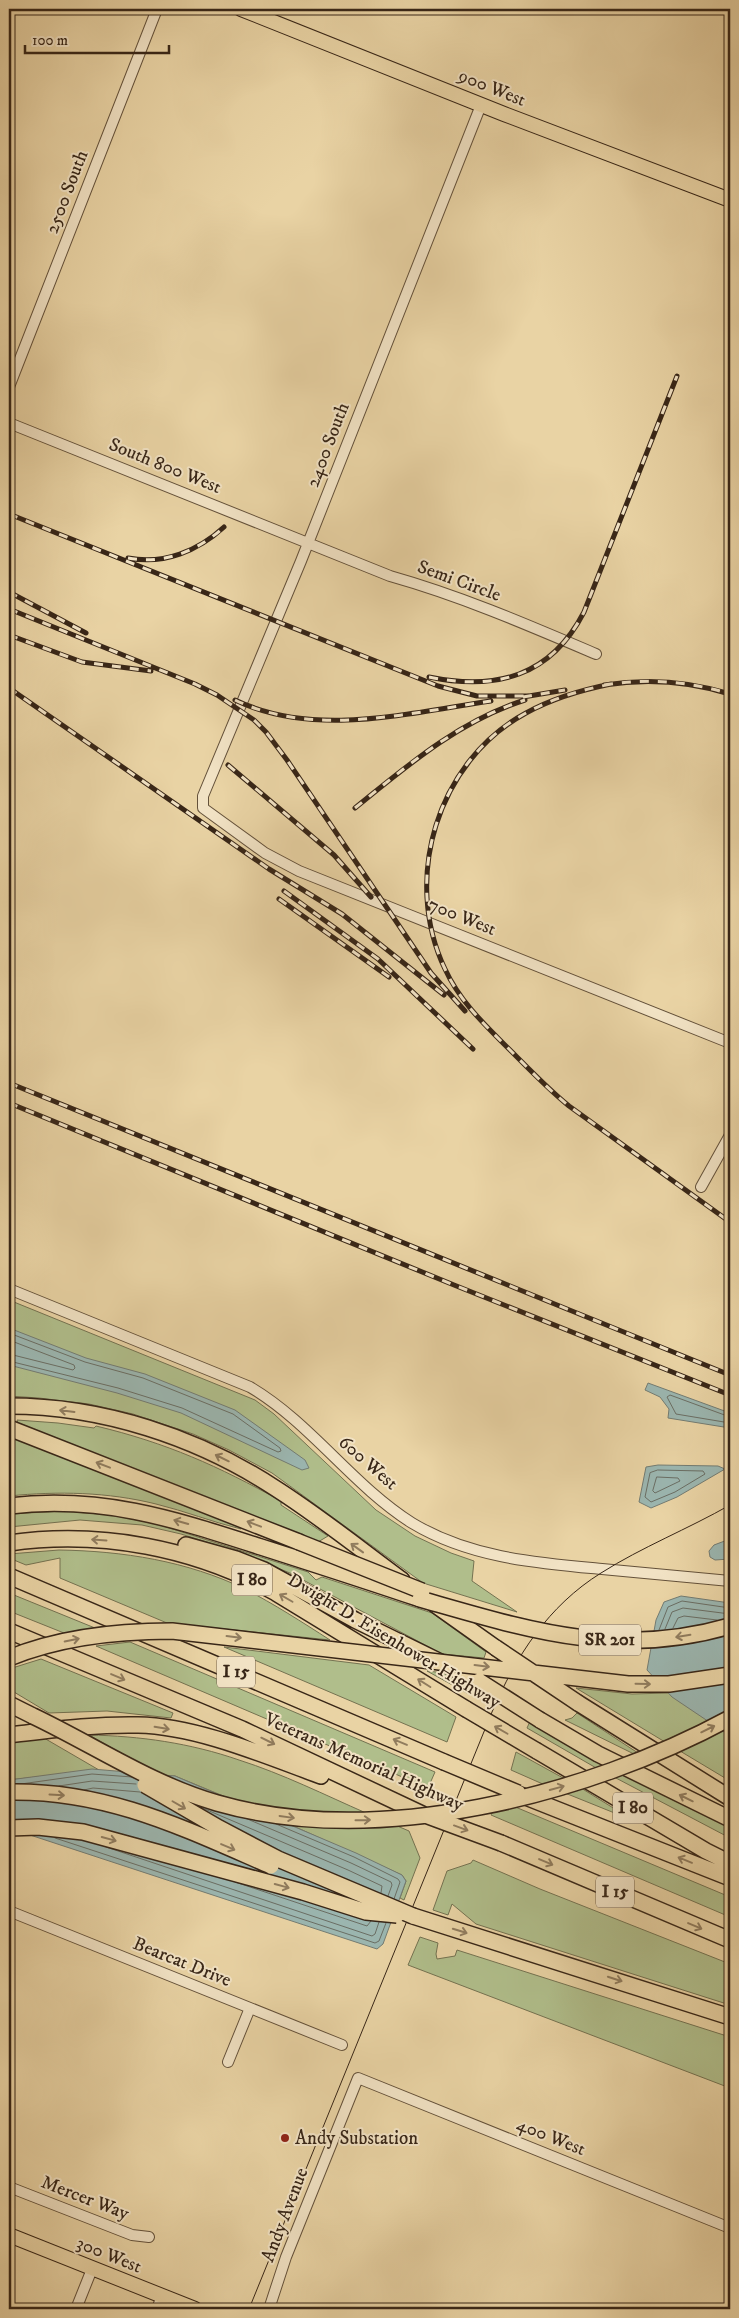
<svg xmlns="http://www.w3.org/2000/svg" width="739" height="2318" font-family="'IM FELL DW Pica',serif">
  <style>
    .green { fill: #b0be8b; stroke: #747251 }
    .water { fill: #9bb6b0; stroke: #737c73 }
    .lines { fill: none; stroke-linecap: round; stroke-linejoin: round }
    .shore { stroke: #6a6e64; stroke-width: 1 }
    .minor-casing { stroke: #64513a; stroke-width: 12 }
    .major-casing { stroke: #382617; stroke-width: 16 }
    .highway-casing { stroke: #382617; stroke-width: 18 }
    .minor { stroke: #f1e2c4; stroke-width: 10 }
    .major { stroke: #e9d3a4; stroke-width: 14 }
    .highway { stroke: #e9d3a4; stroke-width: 15 }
    .tram { stroke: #382617; stroke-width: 1 }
    .rail-casing { stroke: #382617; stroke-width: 5 }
    .rail { stroke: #f1e2c4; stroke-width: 3; stroke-dasharray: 9; stroke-linecap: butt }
    .highway-bridge-casing { stroke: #382617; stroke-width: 18; stroke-linecap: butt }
    .highway-bridge { stroke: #e9d3a4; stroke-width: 15 }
    .oneway { stroke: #907c5e }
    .poi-dot { fill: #8f2418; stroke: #f1e2c4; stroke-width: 2 }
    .labels { text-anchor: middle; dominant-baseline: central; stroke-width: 4; stroke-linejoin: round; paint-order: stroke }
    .shield { fill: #f1e2c4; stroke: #705e4b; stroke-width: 1 }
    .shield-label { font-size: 18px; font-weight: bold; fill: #382617 }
    .street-label { font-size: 19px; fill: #382617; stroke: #f1e2c4 }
    .poi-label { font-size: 19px; fill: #382617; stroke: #f1e2c4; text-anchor: start }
  </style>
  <rect width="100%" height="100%" fill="#e9d3a4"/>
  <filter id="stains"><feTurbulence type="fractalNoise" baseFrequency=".004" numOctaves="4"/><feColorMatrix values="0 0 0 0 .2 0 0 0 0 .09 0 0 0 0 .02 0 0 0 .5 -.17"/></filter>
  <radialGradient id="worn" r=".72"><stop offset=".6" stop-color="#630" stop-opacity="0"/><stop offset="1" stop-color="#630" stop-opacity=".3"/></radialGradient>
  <path class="green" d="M 9,1300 L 255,1400 L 274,1414 L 376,1510 L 415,1536 L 451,1553 L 474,1561 L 472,1581 L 517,1612 L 423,1583 L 272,1473 L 229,1450 L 193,1434 L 133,1414 L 89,1404 L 39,1398 L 9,1396 Z
    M 17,1420 L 58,1423 L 94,1428 L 96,1426 C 167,1443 218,1466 281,1501 L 281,1505 L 328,1536 L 318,1542 L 18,1423 Z
    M 9,1436 L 241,1527 L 241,1529 C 212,1522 185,1511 156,1504 C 108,1492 58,1491 9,1496 Z
    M 63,1511 L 111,1515 L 157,1524 L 308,1572 L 316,1580 L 322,1577 L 432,1613 L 486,1652 L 484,1658 L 442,1654 L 290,1573 L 235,1551 L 181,1534 L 142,1525 L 80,1520 L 9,1527 L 9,1514 Z
    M 59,1550 C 123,1551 187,1561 245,1589 C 274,1604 302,1622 330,1640 L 167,1623 L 60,1578 L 60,1558 L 26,1565 L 9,1558 L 9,1554 Z
    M 9,1593 L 95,1628 L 64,1633 L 9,1611 Z
    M 130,1642 L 435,1772 L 428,1788 L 96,1646 Z
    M 224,1647 L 369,1665 L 456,1717 L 447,1742 Z
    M 41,1659 L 173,1713 L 171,1718 L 107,1711 L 49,1713 L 9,1689 L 9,1669 Z
    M 427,1671 L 454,1674 L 472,1684 L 467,1693 Z
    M 576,1688 L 632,1694 L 669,1693 L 710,1722 L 665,1742 Z
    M 577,1713 L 638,1753 L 636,1755 L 565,1720 L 572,1718 Z
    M 532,1717 L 615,1762 L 598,1769 L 527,1728 Z
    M 722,1730 L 730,1736 L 730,1781 L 680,1751 Z
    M 89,1735 C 140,1736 190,1743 239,1760 C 283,1774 325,1795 366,1813 L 294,1812 L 233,1800 L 175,1776 L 160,1775 Z
    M 44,1738 L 99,1770 L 9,1780 L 9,1743 Z
    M 516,1752 L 565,1779 L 545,1785 L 511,1770 Z
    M 631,1771 L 730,1822 L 730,1838 L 614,1777 Z
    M 581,1788 L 623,1814 L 622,1816 L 565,1793 Z
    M 513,1806 L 730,1897 L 730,1917 L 491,1815 L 493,1811 Z
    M 291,1825 L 335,1828 L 395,1825 L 409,1831 L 420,1858 L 404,1900 L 400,1898 L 406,1881 L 402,1875 Z
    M 473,1860 L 540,1889 L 730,1964 L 730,2005 L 476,1924 L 452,1904 L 448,1915 L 433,1910 L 447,1871 L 471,1863 Z
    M 420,1937 L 438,1943 L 436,1954 L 437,1959 L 455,1956 L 457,1950 L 730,2037 L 730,2088 L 408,1965 Z"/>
  <path class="water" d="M 9,1328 L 86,1358 L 145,1374 L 235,1410 L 305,1460 L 309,1468 L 302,1470 L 181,1413 L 117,1393 L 9,1365 Z
    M 648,1383 L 730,1413 L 730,1428 L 668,1418 L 669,1409 L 660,1397 L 645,1390 Z
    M 658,1465 L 718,1466 L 725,1469 L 677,1497 L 651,1508 L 639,1502 L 646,1467 Z
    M 730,1539 L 730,1559 L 715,1560 L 710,1557 L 709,1551 L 714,1545 Z
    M 681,1596 L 730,1603 L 730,1736 L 672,1697 L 647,1670 L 656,1620 L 664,1602 Z
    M 92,1769 L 175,1776 L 356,1853 L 402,1875 L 406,1881 L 383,1944 L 377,1949 L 27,1834 L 9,1819 L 9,1780 Z"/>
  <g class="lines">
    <path class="shore" d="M 9,1333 L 85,1362 L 143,1378 L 233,1414 L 280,1448 L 281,1451 L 278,1452 L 182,1408 L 118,1388 L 9,1361
      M 9,1340 L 74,1365 L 75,1368 L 73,1370 L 9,1354
      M 730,1417 L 670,1395 L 667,1397 L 676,1414 L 730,1423
      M 658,1470 L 703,1471 L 705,1474 L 675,1492 L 651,1502 L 645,1497 L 650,1473 Z
      M 657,1477 L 678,1478 L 680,1481 L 655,1493 L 653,1491 Z
      M 673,1628 L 678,1618 L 684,1616 L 717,1620
      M 665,1629 L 672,1612 L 683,1608 L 730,1614
      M 659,1630 L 668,1607 L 682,1601 L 730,1608
      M 21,1784 L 92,1774 L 132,1777
      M 59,1786 L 92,1781 L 136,1784
      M 84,1790 L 93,1788 L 140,1792
      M 200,1807 L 348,1870 L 382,1886 L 381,1893
      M 245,1818 L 351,1863 L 391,1882 L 392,1885 L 388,1896
      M 276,1824 L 354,1857 L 398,1879 L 400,1882 L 394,1899
      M 55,1838 L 375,1943 L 379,1941 L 386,1923
      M 106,1847 L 372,1936 L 375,1934 L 379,1922
      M 235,1882 L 367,1926 L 371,1921"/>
    <g class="minor-casing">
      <path id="minor" d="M 481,105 L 301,561 L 203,796 L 203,808 L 265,853 L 299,871 L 730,1043
        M 9,387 L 157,9
        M 9,423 L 390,576 C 461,596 528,625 596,654
        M 701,1187 L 730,1135
        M 9,1289 L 250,1387 C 311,1423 352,1485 412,1523 C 470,1558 537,1563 602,1569 C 645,1573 687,1577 730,1581
        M 9,1911 L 342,2045
        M 228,2062 L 250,2008
        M 9,2187 L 132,2235 L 149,2237
        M 76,2309 L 92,2269
        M 157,2309 L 162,2296
        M 269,2309 L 286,2257 L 358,2078 L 730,2228"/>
    </g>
    <g class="major-casing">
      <path id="major" d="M 241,9 L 504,114 L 730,200
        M 9,2235 L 195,2309"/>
    </g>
    <g class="highway-casing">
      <path id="highway" d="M 9,1406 C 102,1406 197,1437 275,1488 C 319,1516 360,1549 402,1580
        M 9,1428 L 299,1542
        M 9,1506 C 102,1495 174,1519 261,1547 C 314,1564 367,1581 420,1599
        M 9,1543 C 101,1530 195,1548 276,1593 L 466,1709
        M 186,1545 L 236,1559 L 264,1570 L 355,1620 L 479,1681
        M 9,1576 L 444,1762
        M 434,1604 L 496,1648
        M 9,1631 L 242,1729 L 422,1814
        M 578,1703 L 730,1798
        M 9,1704 L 33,1716
        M 540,1720 L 598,1754 L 730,1819
        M 9,1735 C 52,1730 95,1724 138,1725 C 197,1726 266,1756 321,1776
        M 537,1751 L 706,1851 L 730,1863
        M 518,1794 L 730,1878
        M 501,1843 L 730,1940
        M 413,1916 L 730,2017"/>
    </g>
    <use href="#minor" class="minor"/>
    <use href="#major" class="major"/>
    <use href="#highway" class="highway"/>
    <path class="tram" d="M 249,2309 L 492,1712 C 516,1656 548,1606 601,1573 C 642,1547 688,1529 730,1505"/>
    <g class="rail-casing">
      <path id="rail" d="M 9,514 L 438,686 L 477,696 L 528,696
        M 128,558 C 164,565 198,551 224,527
        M 9,592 L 86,633
        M 9,609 L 195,684 L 217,695 L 254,720 L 266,732 L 287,760 L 431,973 L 465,1011
        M 9,635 L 82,662 L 151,671
        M 429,677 C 497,691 551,676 584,612 L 677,376
        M 611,684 C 581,690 553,698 526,713 C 437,761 402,879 445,969 C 460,1002 486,1026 511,1051 C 530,1070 548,1089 569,1106 L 730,1222
        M 604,685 C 648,678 688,681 730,694
        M 9,688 L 269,869 L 342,914 L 444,995
        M 523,697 L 565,690
        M 235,700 C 314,738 408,713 491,701
        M 228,765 L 334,855 L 371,897
        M 355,808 C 408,765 459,721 525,700
        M 284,891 L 378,959 L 473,1049
        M 279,899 L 389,977
        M 9,1083 L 730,1375
        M 9,1103 L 454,1285 L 730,1395"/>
    </g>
    <use href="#rail" class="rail"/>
    <g class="highway-bridge-casing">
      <path id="highway-bridge" d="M 299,1542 L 422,1591
        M 420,1599 C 529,1630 616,1659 730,1626
        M 496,1648 L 578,1703
        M 9,1658 C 60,1637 117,1631 172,1631 L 628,1684 L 669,1684 L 730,1675
        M 479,1681 L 540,1720
        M 466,1709 L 537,1751
        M 33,1716 C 94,1745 151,1784 217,1803 C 378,1849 586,1796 730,1718
        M 444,1762 L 518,1793
        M 145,1785 L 219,1828 L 278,1859 L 413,1916
        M 9,1792 C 107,1790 183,1828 271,1866
        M 428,1816 L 501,1843
        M 9,1828 L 38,1827 L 83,1832 L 303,1892 L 366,1912 L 397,1915"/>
    </g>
    <use href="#highway-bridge" class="highway-bridge"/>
  </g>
  <defs><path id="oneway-shaft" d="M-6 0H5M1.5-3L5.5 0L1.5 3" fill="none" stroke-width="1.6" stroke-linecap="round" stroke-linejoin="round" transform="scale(1.25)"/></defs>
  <g class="oneway">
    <use href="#oneway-shaft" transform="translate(67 1411) rotate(-173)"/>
    <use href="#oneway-shaft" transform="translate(222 1458) rotate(-154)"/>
    <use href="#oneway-shaft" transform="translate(103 1465) rotate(-159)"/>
    <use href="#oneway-shaft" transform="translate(181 1522) rotate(-164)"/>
    <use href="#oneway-shaft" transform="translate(254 1524) rotate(-159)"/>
    <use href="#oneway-shaft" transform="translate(99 1540) rotate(-176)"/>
    <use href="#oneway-shaft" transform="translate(357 1548) rotate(-144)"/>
    <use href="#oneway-shaft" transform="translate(286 1598) rotate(-150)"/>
    <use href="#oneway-shaft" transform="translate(683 1636) rotate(171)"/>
    <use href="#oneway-shaft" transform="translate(234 1637) rotate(7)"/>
    <use href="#oneway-shaft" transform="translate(72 1640) rotate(-12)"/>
    <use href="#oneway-shaft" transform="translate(482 1666) rotate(7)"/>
    <use href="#oneway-shaft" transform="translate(118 1677) rotate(23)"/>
    <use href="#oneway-shaft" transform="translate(424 1683) rotate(-148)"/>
    <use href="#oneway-shaft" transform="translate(643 1684) rotate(1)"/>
    <use href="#oneway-shaft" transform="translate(162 1728) rotate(9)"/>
    <use href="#oneway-shaft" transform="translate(708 1729) rotate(-26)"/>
    <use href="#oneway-shaft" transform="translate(501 1730) rotate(-150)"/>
    <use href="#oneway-shaft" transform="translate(268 1741) rotate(26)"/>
    <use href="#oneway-shaft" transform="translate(400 1742) rotate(-157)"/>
    <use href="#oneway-shaft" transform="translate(557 1788) rotate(-15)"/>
    <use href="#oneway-shaft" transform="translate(57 1795) rotate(3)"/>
    <use href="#oneway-shaft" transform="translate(686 1798) rotate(-154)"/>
    <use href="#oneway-shaft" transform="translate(179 1805) rotate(30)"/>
    <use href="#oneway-shaft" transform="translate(287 1817) rotate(8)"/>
    <use href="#oneway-shaft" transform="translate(363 1820) rotate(-1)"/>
    <use href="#oneway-shaft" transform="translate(461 1828) rotate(20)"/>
    <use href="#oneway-shaft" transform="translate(109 1839) rotate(15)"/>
    <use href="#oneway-shaft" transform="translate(228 1847) rotate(23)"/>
    <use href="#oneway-shaft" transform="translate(685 1860) rotate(-158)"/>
    <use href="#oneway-shaft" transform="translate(546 1862) rotate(23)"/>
    <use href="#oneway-shaft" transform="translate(282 1886) rotate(15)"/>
    <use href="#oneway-shaft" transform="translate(695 1926) rotate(23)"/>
    <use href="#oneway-shaft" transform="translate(460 1931) rotate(17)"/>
    <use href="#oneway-shaft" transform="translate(615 1979) rotate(18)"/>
  </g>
  <circle class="poi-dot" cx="285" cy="2138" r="5"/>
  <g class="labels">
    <g class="shield">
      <rect x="232" y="1564.5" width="40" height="31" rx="4"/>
      <rect x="579" y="1624.5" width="62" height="31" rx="4"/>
      <rect x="217" y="1656.5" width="38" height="31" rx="4"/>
      <rect x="613" y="1792.5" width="40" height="31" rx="4"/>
      <rect x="596" y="1876.5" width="38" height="31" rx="4"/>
    </g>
    <g class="shield-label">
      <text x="252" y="1580">I 80</text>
      <text x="610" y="1640">SR 201</text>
      <text x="236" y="1672">I 15</text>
      <text x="633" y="1808">I 80</text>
      <text x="615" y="1892">I 15</text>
    </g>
    <g class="street-label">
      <text transform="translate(492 88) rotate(22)">900 West</text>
      <text transform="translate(67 192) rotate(-69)">2500 South</text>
      <text transform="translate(328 445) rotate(-69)">2400 South</text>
      <text transform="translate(165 466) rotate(22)">South 800 West</text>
      <text transform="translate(459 581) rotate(20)">Semi Circle</text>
      <text transform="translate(462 917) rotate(22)">700 West</text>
      <text transform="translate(368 1463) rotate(41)">600 West</text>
      <text transform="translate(394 1641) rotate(31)">Dwight D. Eisenhower Highway</text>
      <text transform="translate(364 1762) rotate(24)">Veterans Memorial Highway</text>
      <text transform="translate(182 1962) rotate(22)">Bearcat Drive</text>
      <text transform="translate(551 2137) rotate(22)">400 West</text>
      <text transform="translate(85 2198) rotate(21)">Mercer Way</text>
      <text transform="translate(285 2215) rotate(-69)">Andy Avenue</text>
      <text transform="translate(109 2255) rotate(22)">300 West</text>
    </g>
    <g class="poi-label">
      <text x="295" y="2138">Andy Substation</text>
    </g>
  </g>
  <rect width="739" height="2318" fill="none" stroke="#e9d3a4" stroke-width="30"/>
  <rect x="10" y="10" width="719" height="2298" fill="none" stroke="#382617" stroke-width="2.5"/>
  <rect x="15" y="15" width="709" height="2288" fill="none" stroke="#382617"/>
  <path d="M25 45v8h144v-8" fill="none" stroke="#382617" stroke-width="2.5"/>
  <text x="32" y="45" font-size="15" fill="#382617" stroke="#f1e2c4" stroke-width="4" paint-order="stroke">100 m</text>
  <rect width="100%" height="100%" filter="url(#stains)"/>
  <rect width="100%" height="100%" fill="url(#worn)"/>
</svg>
